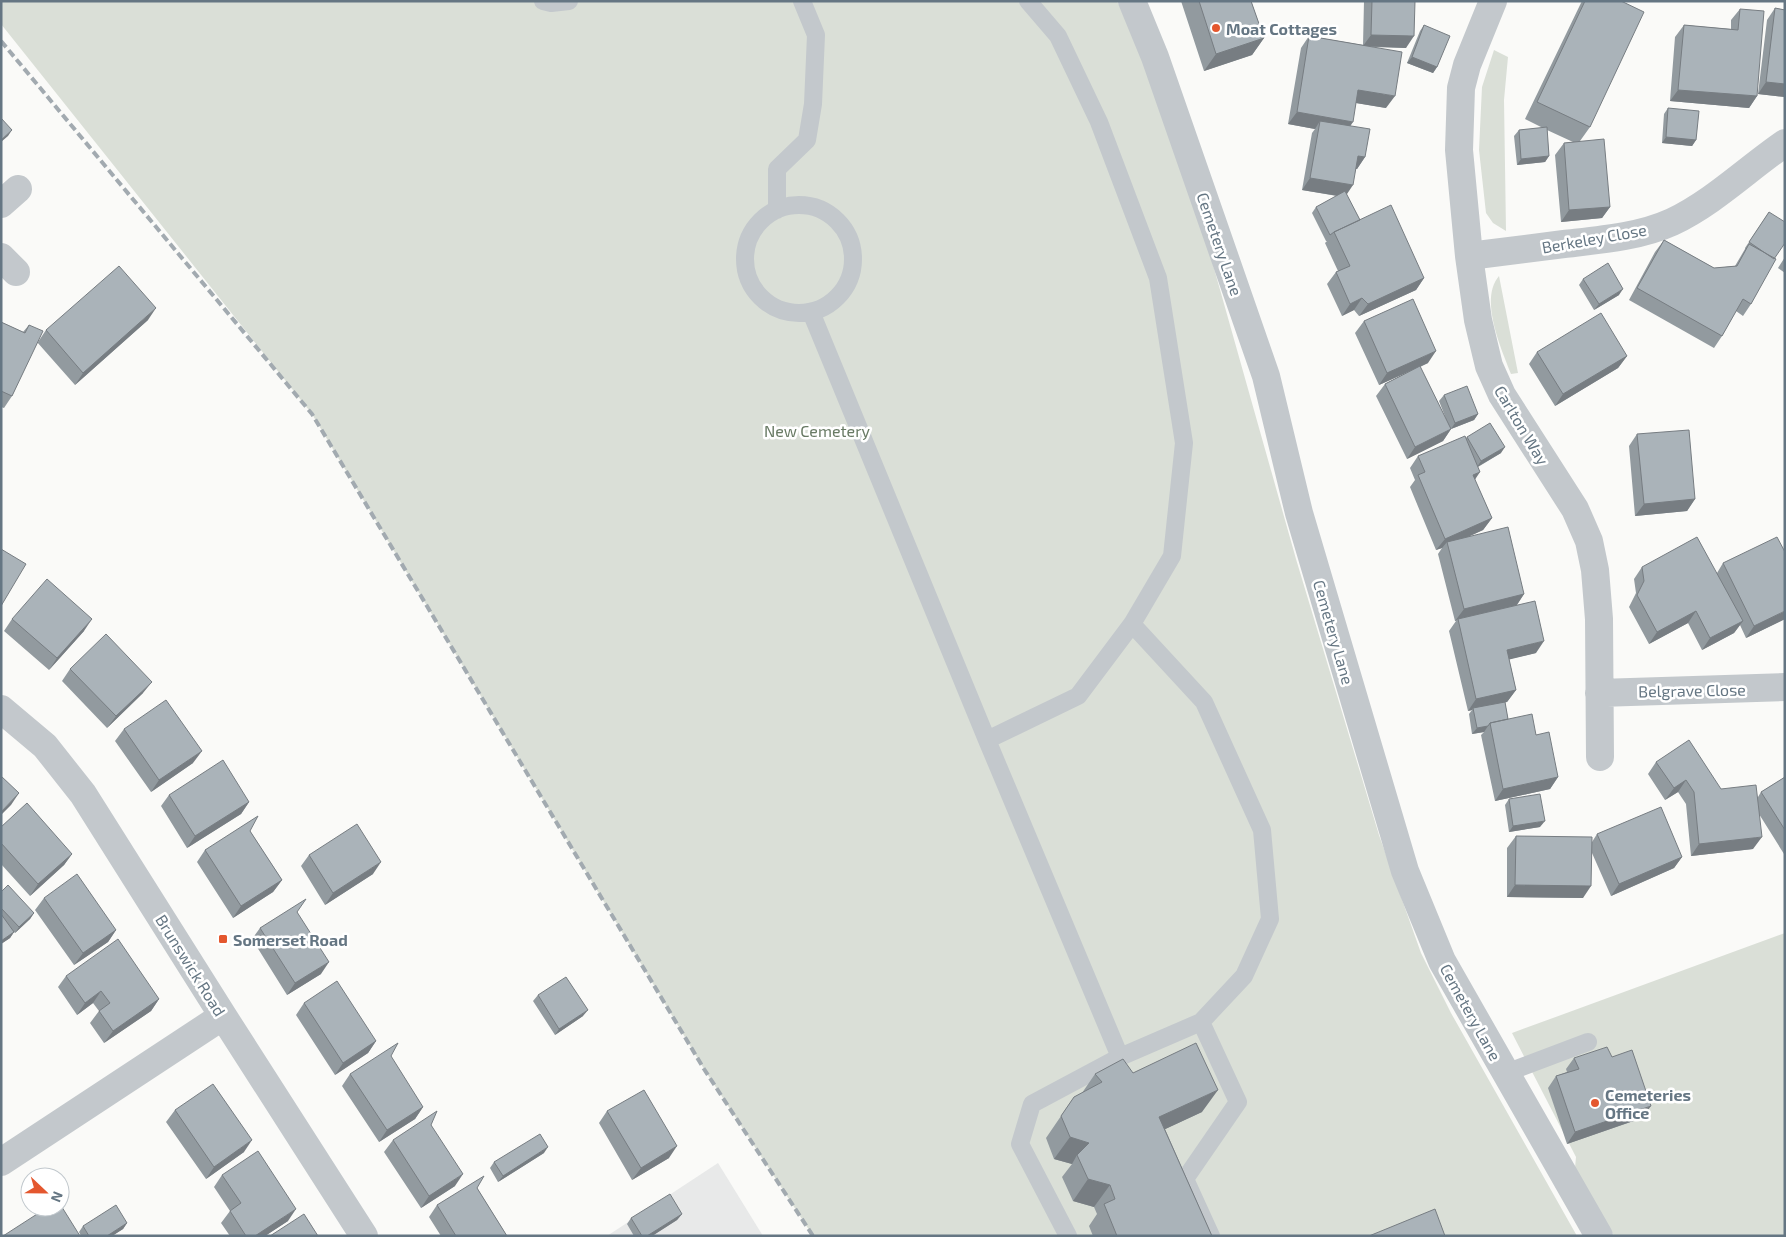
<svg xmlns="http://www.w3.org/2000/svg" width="1786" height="1237" font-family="'Exo 2',sans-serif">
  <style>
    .built { fill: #e8e9e9 }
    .green { fill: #dadfd7 }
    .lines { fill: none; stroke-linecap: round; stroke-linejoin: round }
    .service { stroke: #c3c8cc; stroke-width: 18 }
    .minor { stroke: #c3c8cc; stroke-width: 28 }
    .rail { stroke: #a2aab0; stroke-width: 4; stroke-dasharray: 8 4; stroke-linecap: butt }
    .wall { fill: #929a9f }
    .shaded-wall { fill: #777d82 }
    .building { fill: #aab3b9; stroke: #777d82 }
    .poi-dot { fill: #e4572e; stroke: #fff; stroke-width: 2 }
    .labels { text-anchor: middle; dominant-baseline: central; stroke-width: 5; stroke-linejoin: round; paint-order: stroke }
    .poi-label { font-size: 16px; font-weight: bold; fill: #657683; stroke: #fff; text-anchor: start }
    .street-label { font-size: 16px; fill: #657683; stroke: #fff }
    .park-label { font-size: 16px; fill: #687a64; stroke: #fff }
  </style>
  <rect width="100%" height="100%" fill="#fafaf8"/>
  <path class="built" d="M 718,1163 L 763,1236 L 607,1236 Z"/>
  <path class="green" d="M 1,1 L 1117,1 L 1153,78 L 1206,240 L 1296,559 L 1379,835 L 1421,953 L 1451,1013 L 1577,1236 L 813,1236 L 704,1069 L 312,414 L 1,24 Z
    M 1494,50 L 1508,57 L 1504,100 L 1506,231 L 1493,223 L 1486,213 L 1479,150 L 1482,87 Z
    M 1499,276 L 1518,373 L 1511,374 C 1501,348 1479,299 1499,276 Z
    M 1785,933 L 1785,1236 L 1614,1236 L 1575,1168 L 1576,1157 L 1512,1033 Z"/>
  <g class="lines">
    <path class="service" d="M 543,1 L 551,3 L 569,1
      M745 259a54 54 0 1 1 108 0a54 54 0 1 1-108 0Z
      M 777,210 L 777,169 L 807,140 L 813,104 L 816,35 L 802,1
      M 811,312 L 987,740 L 1120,1057 L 1201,1022 L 1244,976 L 1270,919 L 1262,830 L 1204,702 L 1132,624
      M 987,740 L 1078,696 L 1132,624 L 1172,556 L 1184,443 L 1158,278 L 1099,122 L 1058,36 L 1028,1
      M 1201,1022 L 1238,1102 L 1185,1179 L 1211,1236
      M 1506,1073 L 1588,1042
      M 1068,1236 L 1020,1144 L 1032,1104 L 1120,1057"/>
    <path class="minor" d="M 1132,1 L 1155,57 L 1266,376 L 1299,513 L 1405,871 L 1442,961 L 1599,1236
      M 1493,1 L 1467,65 L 1461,88 L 1459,150 L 1469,256 L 1478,320 L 1489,366 L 1502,395 L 1575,509 L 1589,541 L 1595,570 L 1599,619 L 1600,757
      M 1,204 L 18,189
      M 1469,256 C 1500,252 1532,248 1564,244 C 1599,240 1639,237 1672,222 C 1714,202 1747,169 1785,143
      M 1,257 L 16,272
      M 1599,693 L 1785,687
      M 1,709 L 45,746 L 83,794 L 223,1016 L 364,1236
      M 1,1162 L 223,1016"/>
    <path class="rail" d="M 1,41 L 312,414 L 704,1069 L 813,1236"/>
  </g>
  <path class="wall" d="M 1181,1 L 1251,1 L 1264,38 L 1252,55 L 1204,71 Z
    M 1364,1 L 1415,1 L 1406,48 L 1370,47 L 1386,108 L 1356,103 L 1350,126 L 1365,157 L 1357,169 L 1356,169 L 1346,194 L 1360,220 L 1424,278 L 1416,290 L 1359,316 L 1354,310 L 1342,316 L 1327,284 L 1336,272 L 1338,271 L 1325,243 L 1327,241 L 1326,241 L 1312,213 L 1316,207 L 1337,196 L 1302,190 L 1312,133 L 1315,129 L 1288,124 L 1301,48 L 1309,36 L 1363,45 Z
    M 1582,1 L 1621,1 L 1590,127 L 1580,141 L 1610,207 L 1602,218 L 1561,222 L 1555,155 L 1564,143 L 1573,142 L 1547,130 L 1549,156 L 1545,162 L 1517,165 L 1514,136 L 1519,130 L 1543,128 L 1525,119 L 1580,5 Z
    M 1775,8 L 1785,10 L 1785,97 L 1758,94 L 1767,20 Z
    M 1740,9 L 1757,96 L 1749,108 L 1670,101 L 1675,37 L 1684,25 L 1731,29 L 1731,20 Z
    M 1424,25 L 1437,67 L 1433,73 L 1407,63 L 1420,31 Z
    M 1668,108 L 1696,140 L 1692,146 L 1662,143 L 1664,114 Z
    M 1769,212 L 1775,258 L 1751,304 L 1743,316 L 1736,311 L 1722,336 L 1714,348 L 1629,300 L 1655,252 L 1664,240 L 1714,268 L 1735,266 L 1745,249 L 1745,248 Z
    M 1785,257 L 1785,273 L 1778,268 Z
    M 1583,279 L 1619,295 L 1594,310 L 1579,285 Z
    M 148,320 L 75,385 L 37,342 L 12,396 L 4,408 L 1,407 L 1,322 L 23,332 L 29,325 L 38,342 L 46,330 Z
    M 1364,321 L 1428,363 L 1420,367 L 1448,424 L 1439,401 L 1444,395 L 1478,414 L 1474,420 L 1451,429 L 1443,441 L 1407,459 L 1376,396 L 1385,384 L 1417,368 L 1379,385 L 1355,333 Z
    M 1537,352 L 1627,356 L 1618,368 L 1555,406 L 1529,364 Z
    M 1637,434 L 1695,499 L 1687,511 L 1635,516 L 1629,446 Z
    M 1467,437 L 1501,453 L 1478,467 L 1475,480 L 1492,518 L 1483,530 L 1470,536 L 1524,594 L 1517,605 L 1536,653 L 1509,659 L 1516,690 L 1507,702 L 1505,702 L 1508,719 L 1536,735 L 1558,777 L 1550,789 L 1495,801 L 1481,735 L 1484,732 L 1472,734 L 1469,714 L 1472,710 L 1468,711 L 1449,631 L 1456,621 L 1455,621 L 1438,554 L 1442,548 L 1436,550 L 1410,487 L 1415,480 L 1410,468 L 1418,456 L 1466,438 Z
    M 1723,563 L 1785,619 L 1746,638 L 1740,625 L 1734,633 L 1702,650 L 1688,623 L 1649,644 L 1629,607 L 1636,593 L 1634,579 L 1642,567 L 1717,573 Z
    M 12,619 L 84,631 L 49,670 L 4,631 Z
    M 70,669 L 143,693 L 107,728 L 62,681 Z
    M 124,729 L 193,763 L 151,792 L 115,741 Z
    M 1656,762 L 1721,789 L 1758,797 L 1761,792 L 1785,777 L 1785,854 L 1784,854 L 1759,814 L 1753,849 L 1691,856 L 1686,804 L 1678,792 L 1665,800 L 1648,774 Z
    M 169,795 L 249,802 L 241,814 L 187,848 L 161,806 Z
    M 1509,799 L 1540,827 L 1509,832 L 1505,805 Z
    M 1,827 L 72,854 L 64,865 L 30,896 L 1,864 Z
    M 250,831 L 282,880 L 273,892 L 233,918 L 197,862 L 205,850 Z
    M 1597,834 L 1682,857 L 1674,868 L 1611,896 L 1592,853 L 1583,898 L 1507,897 L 1507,848 L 1516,836 L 1592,842 Z
    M 309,855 L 373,874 L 325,905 L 301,866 Z
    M 1,892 L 34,913 L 30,919 L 15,933 L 14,932 L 10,938 L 1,944 Z
    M 44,898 L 116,930 L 108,942 L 74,965 L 35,910 Z
    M 297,912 L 321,974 L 287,995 L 252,939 L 260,928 Z
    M 66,976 L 159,999 L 151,1011 L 104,1043 L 90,1023 L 99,1011 L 93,1003 L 77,1015 L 58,987 Z
    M 538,995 L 583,1016 L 555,1035 L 533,1001 Z
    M 304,1003 L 376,1041 L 368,1053 L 335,1075 L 296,1015 Z
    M 1574,1058 L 1642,1118 L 1567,1144 L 1548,1088 L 1556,1076 L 1567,1072 L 1566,1069 Z
    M 1133,1073 L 1202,1112 L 1165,1129 L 1212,1236 L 1093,1236 L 1089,1226 L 1097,1214 L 1094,1207 L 1073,1201 L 1062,1177 L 1072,1164 L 1054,1159 L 1046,1138 L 1074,1097 L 1082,1093 L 1095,1074 Z
    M 350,1074 L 423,1107 L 415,1119 L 379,1142 L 342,1086 Z
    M 175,1110 L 244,1152 L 206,1179 L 166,1122 Z
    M 607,1111 L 669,1158 L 632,1180 L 599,1123 Z
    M 393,1140 L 455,1186 L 421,1208 L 384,1152 Z
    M 544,1153 L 498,1182 L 490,1168 L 494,1162 Z
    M 222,1175 L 288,1221 L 265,1236 L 230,1236 L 221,1223 L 230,1211 L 214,1187 Z
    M 477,1188 L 507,1236 L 441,1236 L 429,1217 L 437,1205 Z
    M 682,1214 L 677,1220 L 652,1236 L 634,1236 L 627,1224 L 631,1218 Z
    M 127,1223 L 123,1229 L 112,1236 L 81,1236 L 79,1232 L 83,1226 Z"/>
  <path class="shaded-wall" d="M 1371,35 L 1414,36 L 1406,48 L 1363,46 Z
    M 1264,38 L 1252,55 L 1204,71 L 1216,54 Z
    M 1412,57 L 1437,67 L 1433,73 L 1407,63 Z
    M 1766,82 L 1785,84 L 1785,97 L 1758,94 Z
    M 1358,90 L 1395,96 L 1386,108 L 1350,102 Z
    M 1678,90 L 1757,96 L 1749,108 L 1670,101 Z
    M 1297,112 L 1353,122 L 1345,134 L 1320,121 L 1315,129 L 1288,124 Z
    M 12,130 L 8,136 L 1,142 L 1,140 Z
    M 1666,137 L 1696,140 L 1692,146 L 1662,143 Z
    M 1358,156 L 1365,157 L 1357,169 L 1350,168 Z
    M 1549,156 L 1545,162 L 1517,165 L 1521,159 Z
    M 1310,178 L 1353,185 L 1345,197 L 1302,190 Z
    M 1610,207 L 1602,218 L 1561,222 L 1569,210 Z
    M 1424,278 L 1416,290 L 1359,316 L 1368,304 Z
    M 1623,289 L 1619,295 L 1594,310 L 1599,304 Z
    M 1362,298 L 1354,310 L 1342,316 L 1350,304 Z
    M 156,308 L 148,320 L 75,385 L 83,373 Z
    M 1436,351 L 1428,363 L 1379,385 L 1387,373 Z
    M 1627,356 L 1618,368 L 1555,406 L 1563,394 Z
    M 1478,414 L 1474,420 L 1451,429 L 1455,423 Z
    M 1451,429 L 1443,441 L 1407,459 L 1415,447 Z
    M 1505,447 L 1501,453 L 1477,467 L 1481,461 Z
    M 1480,472 L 1472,484 L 1473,475 Z
    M 1695,499 L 1687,511 L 1635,516 L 1644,504 Z
    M 1492,518 L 1483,530 L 1448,546 L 1447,542 L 1442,548 L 1436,550 L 1445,539 Z
    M 1524,594 L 1516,606 L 1458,619 L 1455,621 L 1464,609 Z
    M 1696,611 L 1688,623 L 1649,644 L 1657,632 Z
    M 1785,611 L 1785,619 L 1746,638 L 1754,626 Z
    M 92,619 L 84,631 L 49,670 L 57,658 Z
    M 1743,621 L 1734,633 L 1702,650 L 1710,638 Z
    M 1544,641 L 1536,653 L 1499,662 L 1507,650 Z
    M 152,682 L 143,693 L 107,728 L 116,716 Z
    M 1516,690 L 1507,702 L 1474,710 L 1473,708 L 1472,710 L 1468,711 L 1476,699 Z
    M 1488,726 L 1484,732 L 1472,734 L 1477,728 Z
    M 202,751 L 193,763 L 151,792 L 159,780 Z
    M 1558,777 L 1550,789 L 1495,801 L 1503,789 Z
    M 1686,780 L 1678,792 L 1665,800 L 1674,788 Z
    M 19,793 L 11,805 L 1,815 L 1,812 Z
    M 249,802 L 241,814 L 187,848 L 195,836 Z
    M 1545,821 L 1540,827 L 1509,832 L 1513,826 Z
    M 1762,837 L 1753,849 L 1691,856 L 1699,844 Z
    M 72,854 L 64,865 L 30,896 L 38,884 Z
    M 1682,857 L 1674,868 L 1611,896 L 1619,884 Z
    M 381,862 L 373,874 L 325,905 L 333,893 Z
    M 282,880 L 273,892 L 233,918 L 241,906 Z
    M 1515,885 L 1591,886 L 1583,898 L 1507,897 Z
    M 34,913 L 30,919 L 15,933 L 19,927 Z
    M 116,930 L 108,942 L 74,965 L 83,953 Z
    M 14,932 L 10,938 L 1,944 L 1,941 Z
    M 329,962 L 321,974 L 287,995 L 295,983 Z
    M 101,991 L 93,1003 L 77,1015 L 85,1003 Z
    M 159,999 L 151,1011 L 104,1043 L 113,1031 Z
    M 588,1010 L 583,1016 L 555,1035 L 559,1029 Z
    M 376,1041 L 368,1053 L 335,1075 L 343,1063 Z
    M 1218,1090 L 1202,1112 L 1144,1139 L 1159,1117 Z
    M 1651,1106 L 1642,1118 L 1567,1144 L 1575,1132 Z
    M 423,1107 L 415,1119 L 379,1142 L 387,1130 Z
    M 1070,1137 L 1089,1143 L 1077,1155 L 1072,1164 L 1054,1159 Z
    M 252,1140 L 244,1152 L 206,1179 L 214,1167 Z
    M 677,1146 L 669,1158 L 632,1180 L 641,1168 Z
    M 548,1147 L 544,1153 L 498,1182 L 503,1176 Z
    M 463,1174 L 455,1186 L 421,1208 L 429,1196 Z
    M 1088,1179 L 1110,1185 L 1094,1207 L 1073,1201 Z
    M 296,1209 L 288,1221 L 265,1236 L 255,1236 Z
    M 682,1214 L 677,1220 L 652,1236 L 647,1236 Z
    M 127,1223 L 123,1229 L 112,1236 L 107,1236 Z"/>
  <path class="building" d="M 1199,1 L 1251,1 L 1264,38 L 1216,54 Z
    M 1372,1 L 1415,1 L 1414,36 L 1371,35 Z
    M 1585,1 L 1621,1 L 1644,12 L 1590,127 L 1537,102 Z
    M 1775,8 L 1785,10 L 1785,84 L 1766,82 Z
    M 1740,9 L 1764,11 L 1757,96 L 1678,90 L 1684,25 L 1738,30 Z
    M 1424,25 L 1450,36 L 1437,67 L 1412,57 Z
    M 1309,36 L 1402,52 L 1395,96 L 1358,90 L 1353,122 L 1297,112 Z
    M 1668,108 L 1699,111 L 1696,140 L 1666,137 Z
    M 1,118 L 12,130 L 1,140 Z
    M 1320,121 L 1370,129 L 1365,157 L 1358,156 L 1353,185 L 1310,178 Z
    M 1547,127 L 1549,156 L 1521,159 L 1519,130 Z
    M 1604,139 L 1610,207 L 1569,210 L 1564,143 Z
    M 1345,191 L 1360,220 L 1334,232 L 1330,235 L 1316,207 Z
    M 1391,205 L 1424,278 L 1368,304 L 1362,298 L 1350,304 L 1336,272 L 1350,266 L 1334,232 Z
    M 1769,212 L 1785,222 L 1785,243 L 1774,259 L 1749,242 Z
    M 1664,240 L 1714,268 L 1737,266 L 1749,244 L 1776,259 L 1751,304 L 1743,299 L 1722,336 L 1637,288 Z
    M 1608,263 L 1623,289 L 1599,304 L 1583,279 Z
    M 119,266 L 156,308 L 83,373 L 46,330 Z
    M 1413,299 L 1436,351 L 1387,373 L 1364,321 Z
    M 1601,313 L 1627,356 L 1563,394 L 1537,352 Z
    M 1,322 L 25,333 L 29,325 L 43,331 L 12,396 L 1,391 Z
    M 1420,366 L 1451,429 L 1415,447 L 1385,384 Z
    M 1467,386 L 1478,414 L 1455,423 L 1444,395 Z
    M 1490,423 L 1505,447 L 1481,461 L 1467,437 Z
    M 1689,430 L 1695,499 L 1644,504 L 1637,434 Z
    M 1465,436 L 1480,472 L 1473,475 L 1492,518 L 1445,539 L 1418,475 L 1425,472 L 1418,456 Z
    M 1508,527 L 1524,594 L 1464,609 L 1447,542 Z
    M 1697,537 L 1743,621 L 1710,638 L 1696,611 L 1657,632 L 1637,595 L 1644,581 L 1642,567 Z
    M 1777,537 L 1785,552 L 1785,611 L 1754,626 L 1723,563 Z
    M 1,549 L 26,564 L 1,606 Z
    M 47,579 L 92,619 L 57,658 L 12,619 Z
    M 1535,601 L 1544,641 L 1507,650 L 1516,690 L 1476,699 L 1458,619 Z
    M 106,634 L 152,682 L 116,716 L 70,669 Z
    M 166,700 L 202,751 L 159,780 L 124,729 Z
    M 1505,702 L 1508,719 L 1490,723 L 1488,726 L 1477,728 L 1473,708 Z
    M 1532,714 L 1536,735 L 1549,732 L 1558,777 L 1503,789 L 1490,723 Z
    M 1689,740 L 1721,789 L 1756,785 L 1762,837 L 1699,844 L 1694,792 L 1686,780 L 1674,788 L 1656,762 Z
    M 223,760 L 249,802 L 195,836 L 169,795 Z
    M 1,776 L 19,793 L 1,812 Z
    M 1785,777 L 1785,830 L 1761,792 Z
    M 1540,794 L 1545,821 L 1513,826 L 1509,799 Z
    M 27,803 L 72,854 L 38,884 L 1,843 L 1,827 Z
    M 1661,807 L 1682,857 L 1619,884 L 1597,834 Z
    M 258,816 L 250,831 L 282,880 L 241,906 L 205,850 Z
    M 357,824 L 381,862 L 333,893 L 309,855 Z
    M 1516,836 L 1592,837 L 1591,886 L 1515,885 Z
    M 77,874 L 116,930 L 83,953 L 44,898 Z
    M 8,885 L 34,913 L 19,927 L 1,908 L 1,892 Z
    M 306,899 L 297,912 L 329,962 L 295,983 L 260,928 Z
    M 1,914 L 14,932 L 1,941 Z
    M 118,939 L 159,999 L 113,1031 L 99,1011 L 110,1003 L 101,991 L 85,1003 L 66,976 Z
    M 566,977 L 588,1010 L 559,1029 L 538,995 Z
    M 337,981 L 376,1041 L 343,1063 L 304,1003 Z
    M 398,1043 L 391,1056 L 423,1107 L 387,1130 L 350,1074 Z
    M 1196,1043 L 1218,1090 L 1159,1117 L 1212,1236 L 1117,1236 L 1104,1204 L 1115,1199 L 1110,1185 L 1088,1179 L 1077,1155 L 1089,1143 L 1070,1137 L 1061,1116 L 1074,1097 L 1102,1082 L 1095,1074 L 1123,1059 L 1133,1073 Z
    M 1607,1047 L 1612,1057 L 1632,1050 L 1651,1106 L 1575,1132 L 1556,1076 L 1579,1069 L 1574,1058 Z
    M 213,1084 L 252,1140 L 214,1167 L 175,1110 Z
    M 644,1090 L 677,1146 L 641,1168 L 607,1111 Z
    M 437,1111 L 431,1125 L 463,1174 L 429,1196 L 393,1140 Z
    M 540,1134 L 548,1147 L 503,1176 L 494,1162 Z
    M 258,1151 L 296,1209 L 255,1236 L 246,1236 L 230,1211 L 241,1203 L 222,1175 Z
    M 484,1176 L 477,1188 L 507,1236 L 456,1236 L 437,1205 Z
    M 670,1194 L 682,1214 L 647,1236 L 642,1236 L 631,1218 Z
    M 60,1204 L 80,1236 L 3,1236 L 48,1207 L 60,1207 Z
    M 116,1205 L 127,1223 L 107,1236 L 89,1236 L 83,1226 Z
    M 1435,1209 L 1445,1236 L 1369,1236 Z
    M 304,1214 L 318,1236 L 270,1236 Z"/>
  <g class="poi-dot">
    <circle cx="1216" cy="28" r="5"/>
    <rect x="218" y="934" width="10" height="10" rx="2.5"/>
    <circle cx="1595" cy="1103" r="5"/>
  </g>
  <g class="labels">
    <g class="poi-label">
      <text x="1226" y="28">Moat Cottages</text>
      <text x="233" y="939">Somerset Road</text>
      <text x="1605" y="1094">Cemeteries<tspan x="1605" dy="18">Office</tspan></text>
    </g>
    <g class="street-label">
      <text transform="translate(1594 238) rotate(-10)">Berkeley Close</text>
      <text transform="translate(1220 244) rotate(71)">Cemetery Lane</text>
      <text transform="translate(1522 425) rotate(59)">Carlton Way</text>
      <text transform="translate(1334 632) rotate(74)">Cemetery Lane</text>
      <text transform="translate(1692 690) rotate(-1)">Belgrave Close</text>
      <text transform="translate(191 965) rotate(58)">Brunswick Road</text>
      <text transform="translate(1471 1012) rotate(61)">Cemetery Lane</text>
    </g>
    <g class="park-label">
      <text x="817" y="430">New Cemetery</text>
    </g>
  </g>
  <rect width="1786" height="1237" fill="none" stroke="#657683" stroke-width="5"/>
  <g transform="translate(45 1192) rotate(112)"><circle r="24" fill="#ffffff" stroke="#c1c8cd"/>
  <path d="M0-4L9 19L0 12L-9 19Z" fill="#e4572e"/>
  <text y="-8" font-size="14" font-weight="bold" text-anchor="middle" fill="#657683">N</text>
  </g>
</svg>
